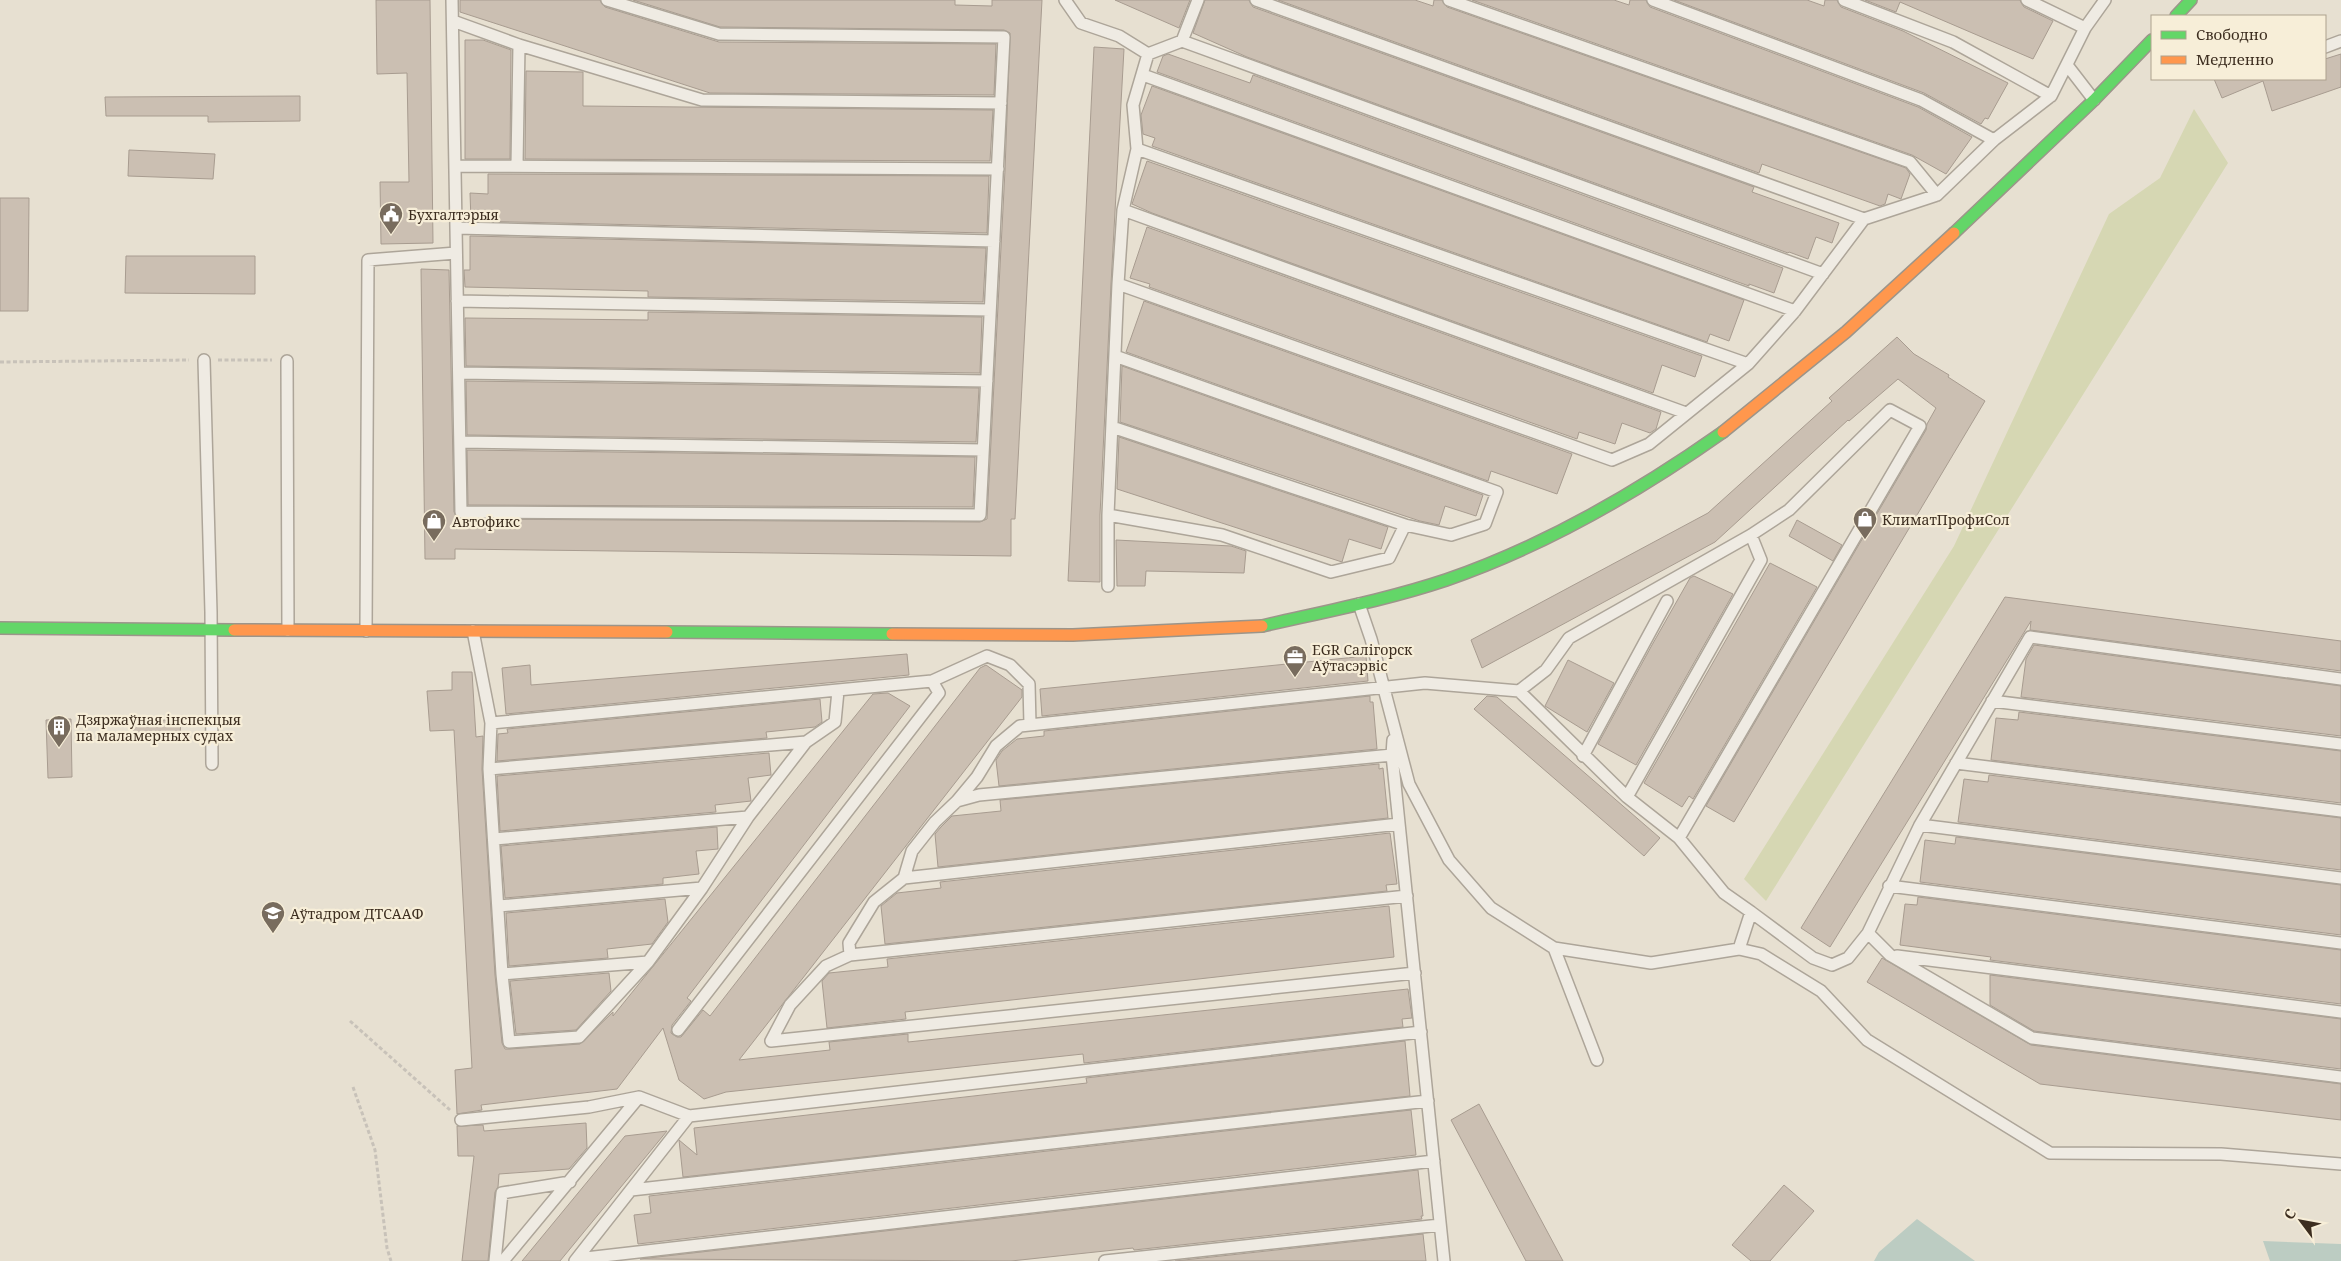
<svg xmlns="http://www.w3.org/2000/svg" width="2341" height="1261" font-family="'Noto Serif',serif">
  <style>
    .green { fill: #d6d7b3 }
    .water { fill: #bcccc2 }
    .building { fill: #cbbfb2; stroke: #a89c90 }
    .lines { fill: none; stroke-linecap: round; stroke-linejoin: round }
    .lane-casing { stroke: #ada599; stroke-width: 14 }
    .fast-casing { stroke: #9c958a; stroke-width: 14 }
    .slow-casing { stroke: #9c958a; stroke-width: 14 }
    .path { stroke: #c8c2b9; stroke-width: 3; stroke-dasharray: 4 2.5; stroke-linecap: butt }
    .lane { stroke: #efebe3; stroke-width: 11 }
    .fast { stroke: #63d668; stroke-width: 11 }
    .slow { stroke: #ff974d; stroke-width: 11 }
    .labels { text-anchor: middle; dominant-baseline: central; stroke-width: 4.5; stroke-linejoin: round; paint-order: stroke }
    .poi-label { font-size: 14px; fill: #3d2e20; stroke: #f7eed8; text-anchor: start }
  </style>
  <rect width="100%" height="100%" fill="#e7e0d1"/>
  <path class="green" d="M 2194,109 L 2228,163 L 1766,901 L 1744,879 L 1954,546 L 2109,214 L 2160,178 Z"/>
  <path class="water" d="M 1917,1219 L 1975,1261 L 1874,1261 L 1879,1252 Z
    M 2263,1241 L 2341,1244 L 2341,1261 L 2270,1261 Z"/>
  <path class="building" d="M 376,0 L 430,0 L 433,243 L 381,244 L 380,182 L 409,182 L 407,73 L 377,74 Z
    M 460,0 L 600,0 L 605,7 L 719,42 L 996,44 L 994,95 L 710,93 L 460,12 Z
    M 633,0 L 955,0 L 955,5 L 992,6 L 992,0 L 1042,0 L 1015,519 L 1011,519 L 1011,556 L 455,549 L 455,559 L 425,559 L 421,269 L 449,270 L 454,512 L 458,519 L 980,522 L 987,519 L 1005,170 L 1010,33 L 1004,30 L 720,27 Z
    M 1115,0 L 1190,0 L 1179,28 Z
    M 1205,0 L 1249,0 L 1253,7 L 1754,187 L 1752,192 L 1839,223 L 1832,243 L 1816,237 L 1808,259 L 1789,252 L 1788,253 L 1247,57 L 1193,33 Z
    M 1278,0 L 1415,0 L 1433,6 L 1434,0 L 1442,0 L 1447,7 L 1906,168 L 1910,174 L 1901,199 L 1888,194 L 1885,204 L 1880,206 L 1762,164 L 1759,173 Z
    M 1472,0 L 1614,0 L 1629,5 L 1630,0 L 1646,0 L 1650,7 L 1918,107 L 1972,137 L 1946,174 L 1912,155 Z
    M 1674,0 L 1807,0 L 1824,6 L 1825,0 L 1837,0 L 1841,7 L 1903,31 L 2008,83 L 1988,119 L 1985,118 L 1981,124 L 1924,93 Z
    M 1865,0 L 2020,0 L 2024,7 L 2053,21 L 2033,59 L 1900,2 L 1896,12 Z
    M 465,40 L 483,40 L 511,50 L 510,159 L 465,159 Z
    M 1094,47 L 1124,49 L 1111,284 L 1100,515 L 1100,582 L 1068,581 Z
    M 1168,54 L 1250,83 L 1253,75 L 1783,268 L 1774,293 L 1749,284 L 1749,286 L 1157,72 L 1163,56 Z
    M 2341,54 L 2341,87 L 2272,111 L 2263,81 L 2222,98 L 2214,79 L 2325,79 L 2325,59 Z
    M 526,71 L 583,72 L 583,106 L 993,110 L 990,161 L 525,159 Z
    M 1152,86 L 1744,300 L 1729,341 L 1710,334 L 1707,342 L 1152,146 L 1155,138 L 1143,134 L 1141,115 Z
    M 300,96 L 300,121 L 208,122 L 208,116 L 106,116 L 105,97 Z
    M 129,150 L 215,154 L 213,179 L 128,176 Z
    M 1147,161 L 1702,356 L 1695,377 L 1662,365 L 1653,393 L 1152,213 L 1132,204 Z
    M 488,174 L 989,176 L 987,233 L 471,221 L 470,193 L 488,194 Z
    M 0,198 L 29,198 L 28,311 L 0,311 Z
    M 1147,227 L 1661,412 L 1656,429 L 1650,433 L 1622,423 L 1615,444 L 1579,432 L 1577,439 L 1149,287 L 1150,284 L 1130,278 Z
    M 470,236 L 986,248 L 983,302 L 648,297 L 648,291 L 465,287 L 464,270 L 470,270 Z
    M 126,256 L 255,256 L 255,294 L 125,293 Z
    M 1144,301 L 1572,454 L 1557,494 L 1491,471 L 1488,481 L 1126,352 Z
    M 648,312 L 982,317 L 980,373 L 466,366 L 465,318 L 648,320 Z
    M 1897,337 L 1914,354 L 1949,375 L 1948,377 L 1985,401 L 1734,822 L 1706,806 L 1926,430 L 1927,424 L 1936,408 L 1898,379 L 1849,421 L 1848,420 L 1715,542 L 1482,668 L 1471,640 L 1708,513 L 1832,401 L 1829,398 Z
    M 1122,366 L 1483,495 L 1476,516 L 1445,506 L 1439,525 L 1420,521 L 1120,422 Z
    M 466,381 L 979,388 L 976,442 L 467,435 Z
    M 1119,437 L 1388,527 L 1381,549 L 1349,539 L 1342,562 L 1117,489 Z
    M 467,450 L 975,457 L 973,507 L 468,505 Z
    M 1797,520 L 1842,545 L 1833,561 L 1789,536 Z
    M 1116,540 L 1231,546 L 1246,551 L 1244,573 L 1146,571 L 1145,586 L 1117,586 Z
    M 1770,563 L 1817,587 L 1693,799 L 1689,796 L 1682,807 L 1644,783 Z
    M 1694,576 L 1733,594 L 1636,765 L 1598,744 L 1652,645 L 1690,578 Z
    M 2005,597 L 2341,641 L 2341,671 L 2030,630 L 2031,621 L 1830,947 L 1801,928 Z
    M 2034,645 L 2341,686 L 2341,736 L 2021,697 L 2026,659 Z
    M 907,654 L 909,675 L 506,714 L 502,668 L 530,665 L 531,685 Z
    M 1366,656 L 1368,681 L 1042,716 L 1040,689 Z
    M 1568,660 L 1614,683 L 1587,732 L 1545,706 Z
    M 986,665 L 1022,690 L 1022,697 L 739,1060 L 830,1050 L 829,1042 L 908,1034 L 908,1042 L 1408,989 L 1412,1018 L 1402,1019 L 1403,1027 L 1084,1063 L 1083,1054 L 726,1092 L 704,1099 L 679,1080 L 663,1028 L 617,1089 L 481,1105 L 482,1110 L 457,1114 L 455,1070 L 472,1068 L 454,730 L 430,731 L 427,691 L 452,690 L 452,672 L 472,672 L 476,737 L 483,736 L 482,769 L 495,975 L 502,1043 L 505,1049 L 510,1049 L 580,1044 L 613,1012 L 613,1016 L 873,694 L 888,693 L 910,706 L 687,998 L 691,1001 L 672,1025 L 671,1033 L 677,1037 L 681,1037 L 703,1010 L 710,1016 L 980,668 Z
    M 1370,696 L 1370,702 L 1373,702 L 1377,749 L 999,786 L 996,760 L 1002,751 L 1017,739 L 1044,736 L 1044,731 Z
    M 1487,696 L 1497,697 L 1660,838 L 1644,856 L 1474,709 Z
    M 820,699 L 822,722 L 815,727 L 766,732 L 767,738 L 497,761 L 498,734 L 508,733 L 507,729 Z
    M 2019,712 L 2341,751 L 2341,803 L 1991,760 L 1996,718 L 2018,720 Z
    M 71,719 L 72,777 L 48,778 L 46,720 Z
    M 133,720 L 181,720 L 180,735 L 133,735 Z
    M 769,753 L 771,775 L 748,778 L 751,801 L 715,805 L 716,812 L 500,831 L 497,776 Z
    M 1379,764 L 1379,769 L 1383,768 L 1388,818 L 938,867 L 935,834 L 941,827 L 952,816 L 1001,811 L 1000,800 Z
    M 1989,775 L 2341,818 L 2341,870 L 1958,822 L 1964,779 L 1988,782 Z
    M 717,827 L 718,849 L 696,851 L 699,874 L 663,878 L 663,884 L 505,898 L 501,846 Z
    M 1390,833 L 1397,884 L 1386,885 L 1387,891 L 885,944 L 881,906 L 897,893 L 941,888 L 940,882 Z
    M 1956,837 L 2341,885 L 2341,935 L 1920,882 L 1925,840 L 1955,844 Z
    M 1918,897 L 2341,950 L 2341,1004 L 1990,960 L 1991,957 L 1900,945 L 1905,904 L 1917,905 Z
    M 665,899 L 668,922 L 652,944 L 607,949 L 608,958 L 509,966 L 506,913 Z
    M 1389,906 L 1394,957 L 905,1012 L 906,1019 L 827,1028 L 822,981 L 829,973 L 888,967 L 887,959 Z
    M 1882,958 L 2031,1045 L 2341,1084 L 2341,1120 L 2040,1084 L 1867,982 Z
    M 609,973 L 611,991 L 576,1030 L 516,1034 L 510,981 Z
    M 1990,975 L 2341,1019 L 2341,1069 L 2034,1031 L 1990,1005 Z
    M 1405,1041 L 1410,1096 L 683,1177 L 679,1140 L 697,1155 L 694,1128 L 1087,1083 L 1086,1078 Z
    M 1479,1104 L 1563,1261 L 1526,1261 L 1451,1120 Z
    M 1411,1110 L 1416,1155 L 638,1244 L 634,1215 L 651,1213 L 649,1196 Z
    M 586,1123 L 587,1148 L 569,1169 L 499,1174 L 498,1187 L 495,1192 L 488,1261 L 462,1261 L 474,1156 L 458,1156 L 457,1126 L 483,1125 L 484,1131 Z
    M 667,1131 L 560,1261 L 522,1261 L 625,1136 Z
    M 1418,1170 L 1423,1216 L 1421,1216 L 1422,1219 L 1134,1250 L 1133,1248 L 1011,1261 L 640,1259 Z
    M 1784,1185 L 1814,1211 L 1770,1261 L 1751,1261 L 1732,1245 Z
    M 1423,1234 L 1426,1261 L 1175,1261 Z"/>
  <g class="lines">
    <g class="lane-casing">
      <path id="lane" d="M 452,0 L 461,512 L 980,515 L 1004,37 L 719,34 L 607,0
        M 1065,0 L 1081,23 L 1119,36 L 1148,54
        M 1256,0 L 1864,219
        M 1449,0 L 1910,162 L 1937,195
        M 1653,0 L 1921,100 L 1994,140
        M 1844,0 L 1953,42 L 2051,96
        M 2027,0 L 2085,28
        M 453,21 L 519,45 L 702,100 L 1001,103
        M 1182,41 L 1823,274
        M 2325,47 L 2341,41
        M 2067,65 L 2094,100
        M 1143,75 L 1795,311
        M 1137,149 L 1748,364
        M 517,165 L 519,45
        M 455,166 L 998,169
        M 1123,210 L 1686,413
        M 456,228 L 994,241
        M 1118,284 L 1612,460 L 1649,444 L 1748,364 L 1795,311 L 1864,219 L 1937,195 L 1994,140 L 2051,96 L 2085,28 L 2105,0
        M 457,301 L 990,310
        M 204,360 L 211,612 L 212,764
        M 287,361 L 288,630
        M 459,373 L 987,381
        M 1112,427 L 1405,525
        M 460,442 L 983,450
        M 1108,515 L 1222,535 L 1331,572 L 1389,558 L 1405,525 L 1451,535 L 1485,524 L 1497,492 L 1115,356
        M 1108,586 L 1108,515 L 1118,284 L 1123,210 L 1137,149 L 1133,105 L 1148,54 L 1182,41 L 1198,0
        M 1359,604 L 1371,639 L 1409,784 L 1449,860 L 1491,908 L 1554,948 L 1651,963 L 1739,949 L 1761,954 L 1821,991 L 1867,1040 L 2050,1153 L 2221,1154 L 2341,1164
        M 366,631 L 368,260 L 456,253
        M 473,631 L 491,723 L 489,769 L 502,974 L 509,1042 L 579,1037 L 648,962 L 702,888 L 748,817 L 806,742 L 835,722 L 838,691
        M 932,681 L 987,656 L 1010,665 L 1029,684 L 1030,725
        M 1519,691 L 1546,670 L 1569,638 L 1751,535 L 1789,510 L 1890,410 L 1920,426 L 1679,838
        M 1992,701 L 2341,744
        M 491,723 L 932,681 L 939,693 L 678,1030
        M 1393,740 L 1392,755 L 1444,1261
        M 1583,756 L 1667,601
        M 1956,763 L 2341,811
        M 489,769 L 806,742
        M 1627,797 L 1761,560 L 1751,535
        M 957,801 L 977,777 L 996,746 L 1020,726 L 1425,683 L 1519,691 L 1627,797 L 1679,838 L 1724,893 L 1751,912
        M 1920,825 L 2341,878
        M 494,839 L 748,817
        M 904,878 L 912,851 L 935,822 L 957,801 L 979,795 L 1392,755
        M 1889,886 L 2341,943
        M 499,906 L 702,888
        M 1868,933 L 1890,955 L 2032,1038 L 2341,1077
        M 1554,948 L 1597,1060
        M 1739,949 L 1751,912 L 1813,958 L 1832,965 L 1848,958 L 1868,933 L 1920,825 L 2030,637 L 2341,679
        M 850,955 L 849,943 L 874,902 L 904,878 L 1399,824
        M 1897,956 L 2341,1012
        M 502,974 L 648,962
        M 771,1041 L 790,1005 L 826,966 L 850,955 L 1407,896
        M 771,1041 L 1415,973
        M 461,1120 L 589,1107 L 639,1097 L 689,1116 L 1421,1032
        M 631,1190 L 1428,1101
        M 577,1259 L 1434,1161
        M 495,1261 L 502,1193 L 570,1182
        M 503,1261 L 639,1097
        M 575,1261 L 689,1116
        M 1105,1261 L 1440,1225"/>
    </g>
    <g class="fast-casing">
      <path id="fast" d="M 2176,16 L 2191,0
        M 1954,233 L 2094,100 L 2152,40
        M 1262,626 C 1323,612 1386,600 1446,580 C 1545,546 1638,492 1723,432
        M 0,628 L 234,630
        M 667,632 L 892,634"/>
    </g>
    <g class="slow-casing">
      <path id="slow" d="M 1723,432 L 1846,332 L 1954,233
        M 234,630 L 667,632
        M 892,634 L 1073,635 L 1262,626"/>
    </g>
    <path class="path" d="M 218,360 L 272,360
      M 0,362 L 189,360
      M 350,1021 L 450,1110
      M 353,1087 L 375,1150 L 387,1248 L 391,1261"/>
    <use href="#lane" class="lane"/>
    <use href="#fast" class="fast"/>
    <use href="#slow" class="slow"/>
  </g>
  <defs>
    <g id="civic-pin" transform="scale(1.25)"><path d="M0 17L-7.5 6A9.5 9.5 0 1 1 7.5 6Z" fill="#786c5e" stroke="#f7eed8"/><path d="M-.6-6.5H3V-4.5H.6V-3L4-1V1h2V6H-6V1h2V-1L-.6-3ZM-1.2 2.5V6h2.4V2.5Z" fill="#fff"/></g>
    <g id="shop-pin" transform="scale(1.25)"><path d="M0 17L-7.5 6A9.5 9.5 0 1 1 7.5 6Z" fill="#786c5e" stroke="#f7eed8"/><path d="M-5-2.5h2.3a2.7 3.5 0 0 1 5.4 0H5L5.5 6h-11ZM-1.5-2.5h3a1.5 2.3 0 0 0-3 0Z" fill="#fff"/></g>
    <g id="office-pin" transform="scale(1.25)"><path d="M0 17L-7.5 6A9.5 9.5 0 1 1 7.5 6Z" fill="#786c5e" stroke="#f7eed8"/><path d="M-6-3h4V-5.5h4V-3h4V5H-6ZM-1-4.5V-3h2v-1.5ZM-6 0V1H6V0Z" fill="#fff"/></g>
    <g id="building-pin" transform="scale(1.25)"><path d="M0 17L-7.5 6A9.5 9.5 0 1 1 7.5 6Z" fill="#786c5e" stroke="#f7eed8"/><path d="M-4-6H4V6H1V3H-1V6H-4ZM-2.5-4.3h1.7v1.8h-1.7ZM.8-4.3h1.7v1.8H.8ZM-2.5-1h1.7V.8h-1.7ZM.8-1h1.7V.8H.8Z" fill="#fff"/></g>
    <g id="school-pin" transform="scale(1.25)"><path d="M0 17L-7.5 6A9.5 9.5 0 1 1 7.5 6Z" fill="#786c5e" stroke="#f7eed8"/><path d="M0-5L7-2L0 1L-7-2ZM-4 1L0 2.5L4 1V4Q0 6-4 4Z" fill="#fff"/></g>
  </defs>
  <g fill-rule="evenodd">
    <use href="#civic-pin" x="391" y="214"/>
    <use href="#shop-pin" x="1865" y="519"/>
    <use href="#shop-pin" x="434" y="521"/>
    <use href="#office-pin" x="1295" y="657"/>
    <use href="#building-pin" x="59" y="727"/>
    <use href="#school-pin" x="273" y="913"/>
  </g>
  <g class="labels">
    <g class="poi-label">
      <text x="408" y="214">Бухгалтэрыя</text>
      <text x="1882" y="519">КлиматПрофиСол</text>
      <text x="452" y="521">Автофикс</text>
      <text x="1312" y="649">EGR Салігорск<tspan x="1312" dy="16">Аўтасэрвіс</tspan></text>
      <text x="76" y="719">Дзяржаўная інспекцыя<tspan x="76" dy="16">па маламерных судах</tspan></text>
      <text x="290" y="913">Аўтадром ДТСААФ</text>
    </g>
  </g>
  <rect x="2151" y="15" width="175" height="65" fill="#f7eed8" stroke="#ada18e"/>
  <rect x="2161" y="31" width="25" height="8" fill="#63d668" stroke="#ada18e"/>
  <text x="2196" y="40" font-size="15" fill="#3d2e20">Свободно</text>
  <rect x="2161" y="56" width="25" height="8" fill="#ff974d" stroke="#ada18e"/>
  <text x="2196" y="65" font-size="15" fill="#3d2e20">Медленно</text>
  <g transform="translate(2301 1221) rotate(302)" stroke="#f7eed8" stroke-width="4" paint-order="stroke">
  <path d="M0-4L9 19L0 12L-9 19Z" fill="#3d2e20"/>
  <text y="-8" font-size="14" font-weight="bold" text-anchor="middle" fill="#3d2e20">С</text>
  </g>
</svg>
